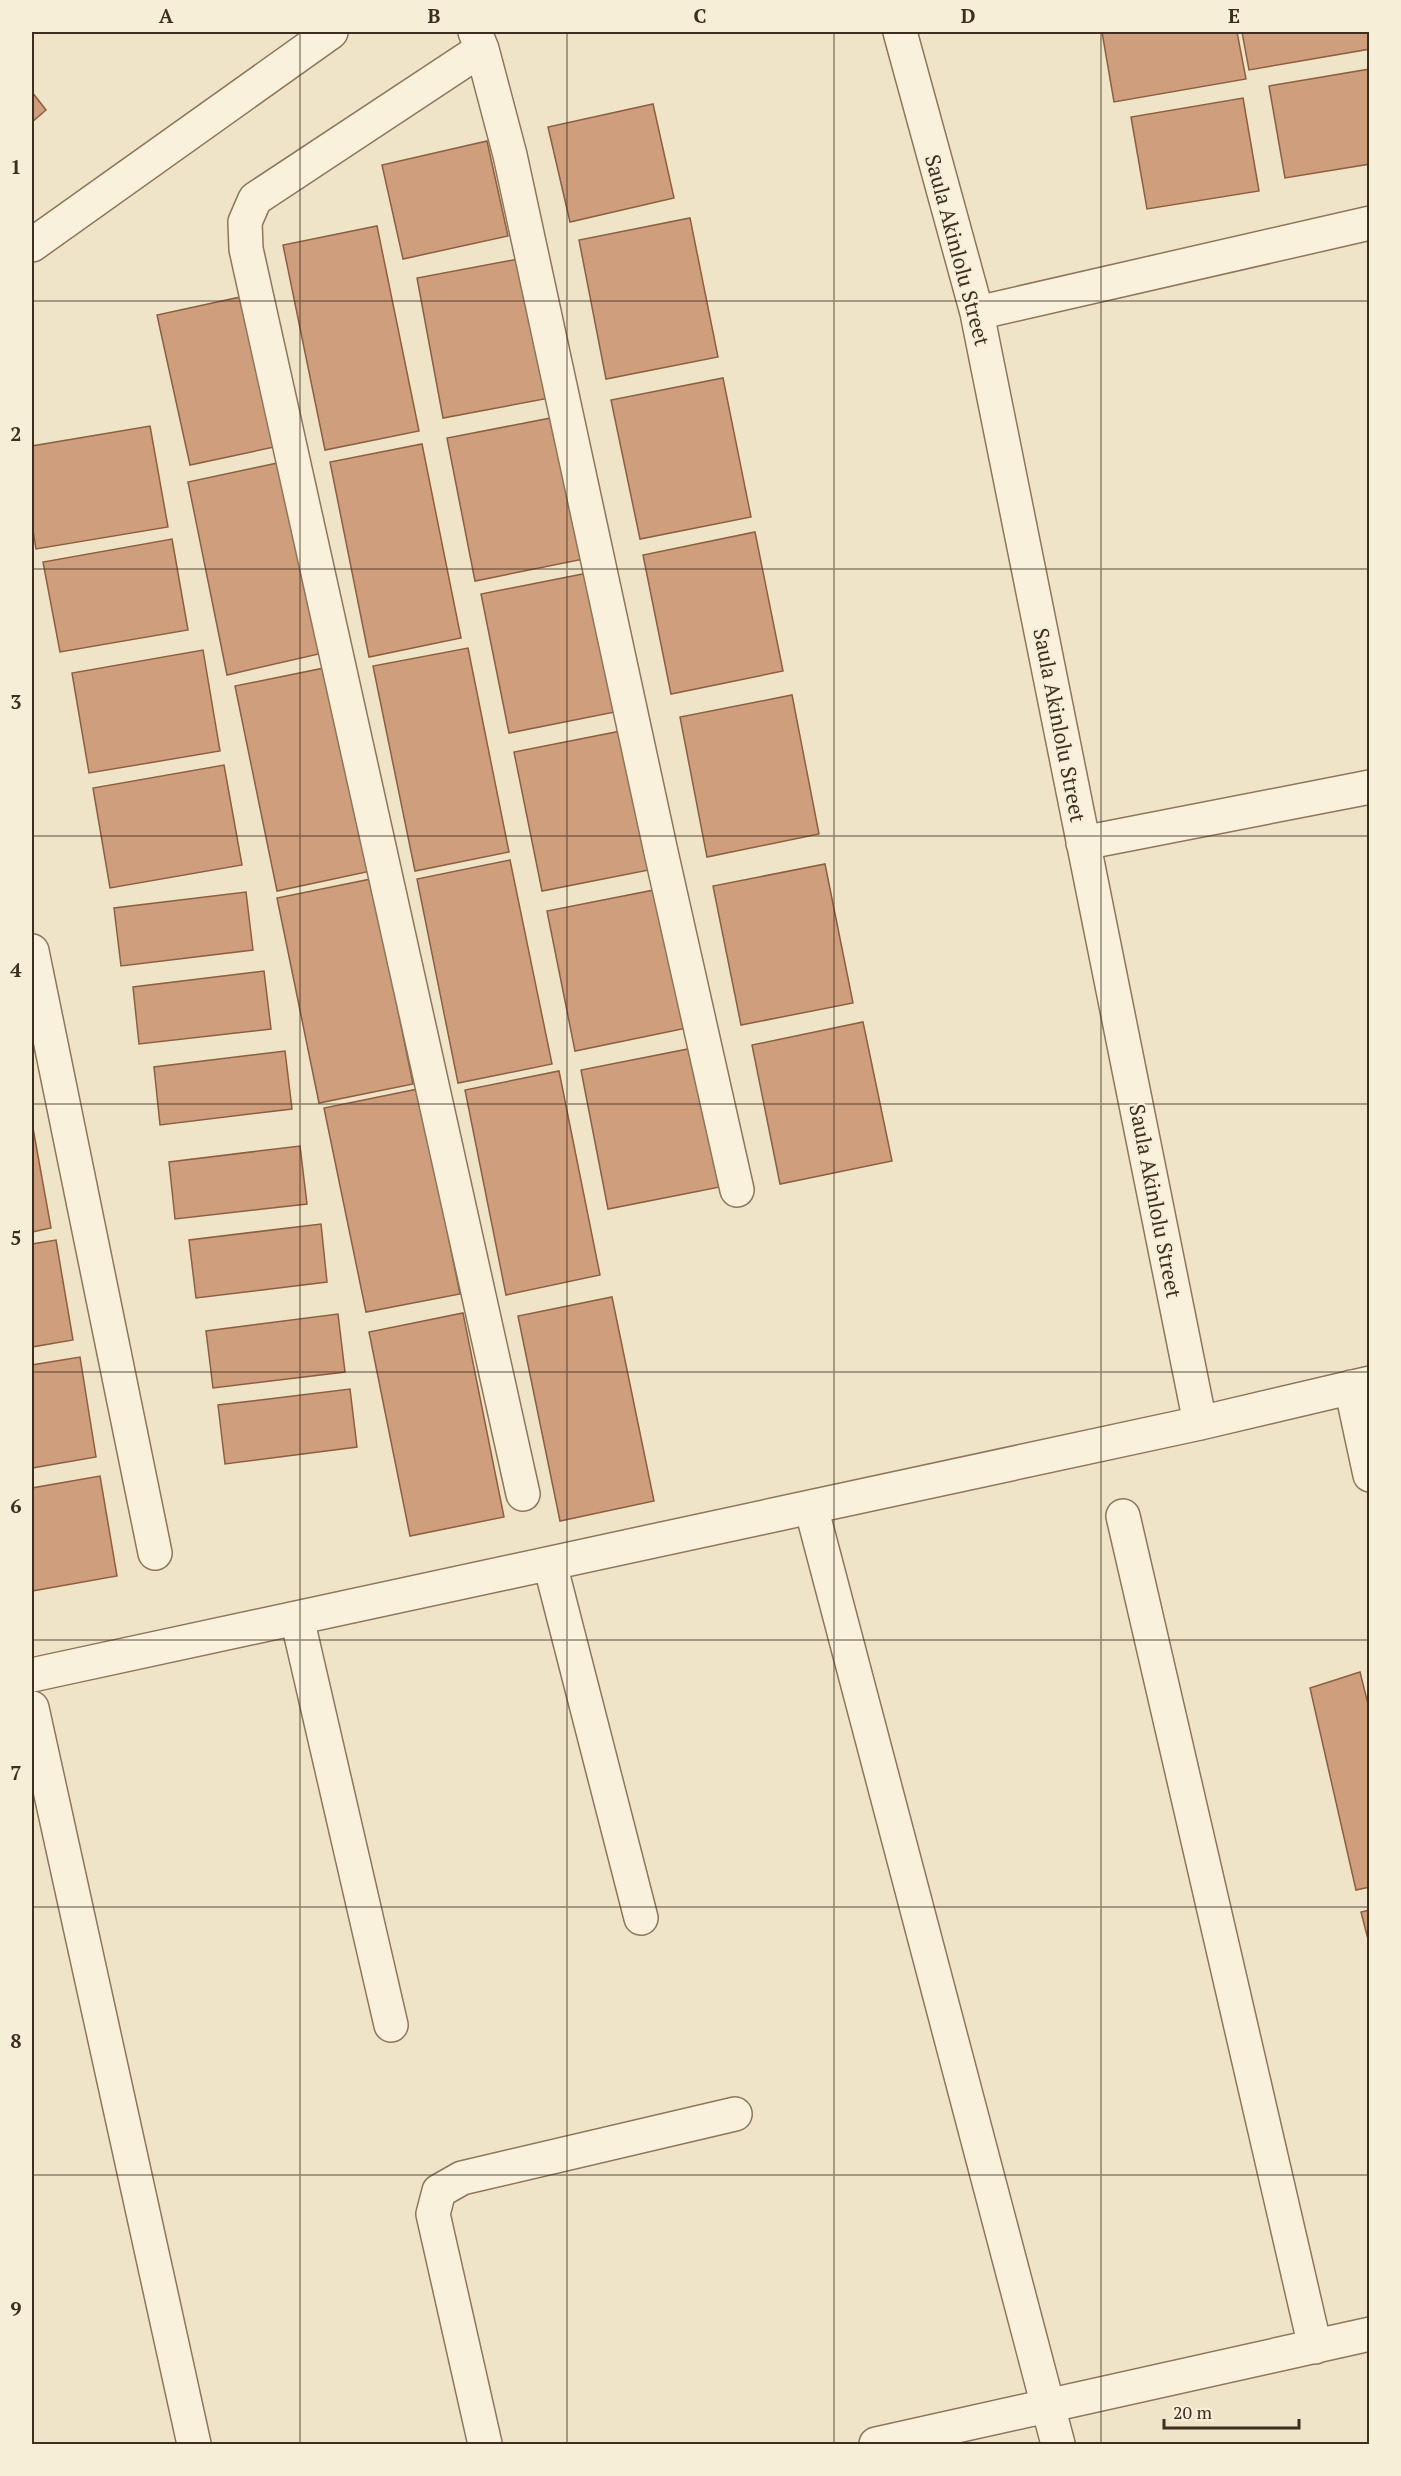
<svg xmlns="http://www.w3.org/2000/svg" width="1401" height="2476" font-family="'PT Serif',serif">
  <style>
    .building { fill: #cf9f7d; stroke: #8d5f41; stroke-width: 1.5 }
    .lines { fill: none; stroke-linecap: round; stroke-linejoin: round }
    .minor-casing { stroke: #8d765c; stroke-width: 36 }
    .minor { stroke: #faf1dc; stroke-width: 33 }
    .grid { fill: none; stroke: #3d2e20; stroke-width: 1.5; stroke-opacity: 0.55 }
    .labels { text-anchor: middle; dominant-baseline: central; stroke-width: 4.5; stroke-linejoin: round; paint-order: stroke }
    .street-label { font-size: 21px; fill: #3d2e20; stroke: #f7eed8 }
    .neatline { fill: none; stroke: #3d2e20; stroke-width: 2 }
    .grid-label { font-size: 20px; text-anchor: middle; font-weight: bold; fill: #3d2e20 }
  </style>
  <rect width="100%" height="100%" fill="#f0e4c8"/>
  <path class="building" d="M 1102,32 L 1237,32 L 1246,79 L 1114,102 Z
    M 1242,32 L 1370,32 L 1370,49 L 1249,70 Z
    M 1370,69 L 1370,164 L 1285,178 L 1269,86 Z
    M 32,92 L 46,110 L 32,122 Z
    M 1243,98 L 1259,191 L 1147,209 L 1131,117 Z
    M 653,104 L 674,198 L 570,222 L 548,127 Z
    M 487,141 L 508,236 L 403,259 L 382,165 Z
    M 690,218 L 718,357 L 606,379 L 579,240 Z
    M 377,226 L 419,431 L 325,450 L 283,245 Z
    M 529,257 L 555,397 L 443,418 L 417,278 Z
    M 245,296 L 279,446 L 190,465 L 157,315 Z
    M 723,378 L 751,517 L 640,539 L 611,400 Z
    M 556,417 L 584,559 L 475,581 L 447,438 Z
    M 150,426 L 168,527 L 36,549 L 32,524 L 32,446 Z
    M 422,444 L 461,638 L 369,657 L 330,462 Z
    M 282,462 L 323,653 L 227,675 L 188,482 Z
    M 755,532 L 783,671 L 671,694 L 643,555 Z
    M 172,539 L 188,630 L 60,652 L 43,562 Z
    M 593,572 L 620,711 L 509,733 L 481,594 Z
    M 468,648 L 509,852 L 415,871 L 373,666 Z
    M 203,650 L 220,751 L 89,773 L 72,673 Z
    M 329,667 L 371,871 L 277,891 L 235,686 Z
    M 792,695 L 819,834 L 707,857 L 680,717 Z
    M 626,730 L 654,869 L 542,891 L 514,752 Z
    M 224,765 L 242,865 L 110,888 L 93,788 Z
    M 510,860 L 552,1064 L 458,1083 L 417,879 Z
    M 825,864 L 853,1003 L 741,1025 L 713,886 Z
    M 371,879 L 413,1084 L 319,1103 L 277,898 Z
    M 659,889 L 687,1028 L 575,1051 L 547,911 Z
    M 246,892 L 253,950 L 121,966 L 114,908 Z
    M 264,971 L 271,1029 L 139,1044 L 133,987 Z
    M 863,1022 L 892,1161 L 780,1184 L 752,1045 Z
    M 693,1048 L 720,1187 L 608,1209 L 581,1070 Z
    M 285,1051 L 292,1109 L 160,1125 L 154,1067 Z
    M 559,1071 L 600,1275 L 506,1295 L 465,1090 Z
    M 418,1089 L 460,1294 L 366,1312 L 324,1108 Z
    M 32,1128 L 33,1128 L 51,1228 L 32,1232 Z
    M 300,1146 L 307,1204 L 175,1219 L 169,1162 Z
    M 321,1224 L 327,1282 L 196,1298 L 189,1240 Z
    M 56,1240 L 73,1340 L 32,1347 L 32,1244 Z
    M 612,1297 L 654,1501 L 560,1521 L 518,1316 Z
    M 463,1313 L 504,1517 L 410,1536 L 369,1332 Z
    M 338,1314 L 345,1372 L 213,1388 L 206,1331 Z
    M 80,1357 L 96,1457 L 32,1468 L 32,1365 Z
    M 350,1389 L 357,1447 L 225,1464 L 218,1405 Z
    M 100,1476 L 117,1576 L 32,1591 L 32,1488 Z
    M 1360,1672 L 1370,1712 L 1370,1887 L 1356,1890 L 1310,1688 Z
    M 1370,1910 L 1370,1947 L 1361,1912 Z"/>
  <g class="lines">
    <g class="minor-casing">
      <path id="minor" d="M 475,32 L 482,49 L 510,155 L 661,852 L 737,1190
        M 900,32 L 977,313 L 1200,1423
        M 482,49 L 255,199 L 245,222 L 246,249 L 523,1494
        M 32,245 L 331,32
        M 977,313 L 1370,223
        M 1083,843 L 1370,787
        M 32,951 L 155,1553
        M 1351,1387 L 1370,1475
        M 811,1507 L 1058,2444
        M 1123,1516 L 1315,2347
        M 550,1564 L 641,1918
        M 297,1618 L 391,2025
        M 32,1675 L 1200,1423 L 1370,1383
        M 32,1708 L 194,2444
        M 485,2444 L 433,2214 L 439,2191 L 462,2178 L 735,2114
        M 876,2444 L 1370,2334"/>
    </g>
    <use href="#minor" class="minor"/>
  </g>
  <path class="grid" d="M 300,32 L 300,2444M 567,32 L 567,2444M 834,32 L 834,2444M 1101,32 L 1101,2444M 32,301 L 1370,301M 32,569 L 1370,569M 32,836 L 1370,836M 32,1104 L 1370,1104M 32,1372 L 1370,1372M 32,1640 L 1370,1640M 32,1907 L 1370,1907M 32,2175 L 1370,2175"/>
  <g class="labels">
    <g class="street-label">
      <text transform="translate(958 250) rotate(75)">Saula Akinlolu Street</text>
      <text transform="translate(1060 725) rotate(79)">Saula Akinlolu Street</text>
      <text transform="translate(1156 1201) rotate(79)">Saula Akinlolu Street</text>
    </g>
  </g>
  <rect width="1401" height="2476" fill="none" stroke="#f7eed8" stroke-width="66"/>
  <path d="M1164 2419v9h135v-9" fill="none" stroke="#3d2e20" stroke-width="3"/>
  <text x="1173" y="2419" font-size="18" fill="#3d2e20" stroke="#f7eed8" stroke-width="4.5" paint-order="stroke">20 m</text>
  <rect x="33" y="33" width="1335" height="2410" class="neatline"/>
  <g class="grid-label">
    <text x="166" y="23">A</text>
    <text x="434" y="23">B</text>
    <text x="700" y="23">C</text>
    <text x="968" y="23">D</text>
    <text x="1234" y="23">E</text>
    <text x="16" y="174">1</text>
    <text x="16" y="441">2</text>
    <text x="16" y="709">3</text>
    <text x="16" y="977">4</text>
    <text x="16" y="1245">5</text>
    <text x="16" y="1513">6</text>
    <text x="16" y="1780">7</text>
    <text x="16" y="2048">8</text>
    <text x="16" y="2316">9</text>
  </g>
</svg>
